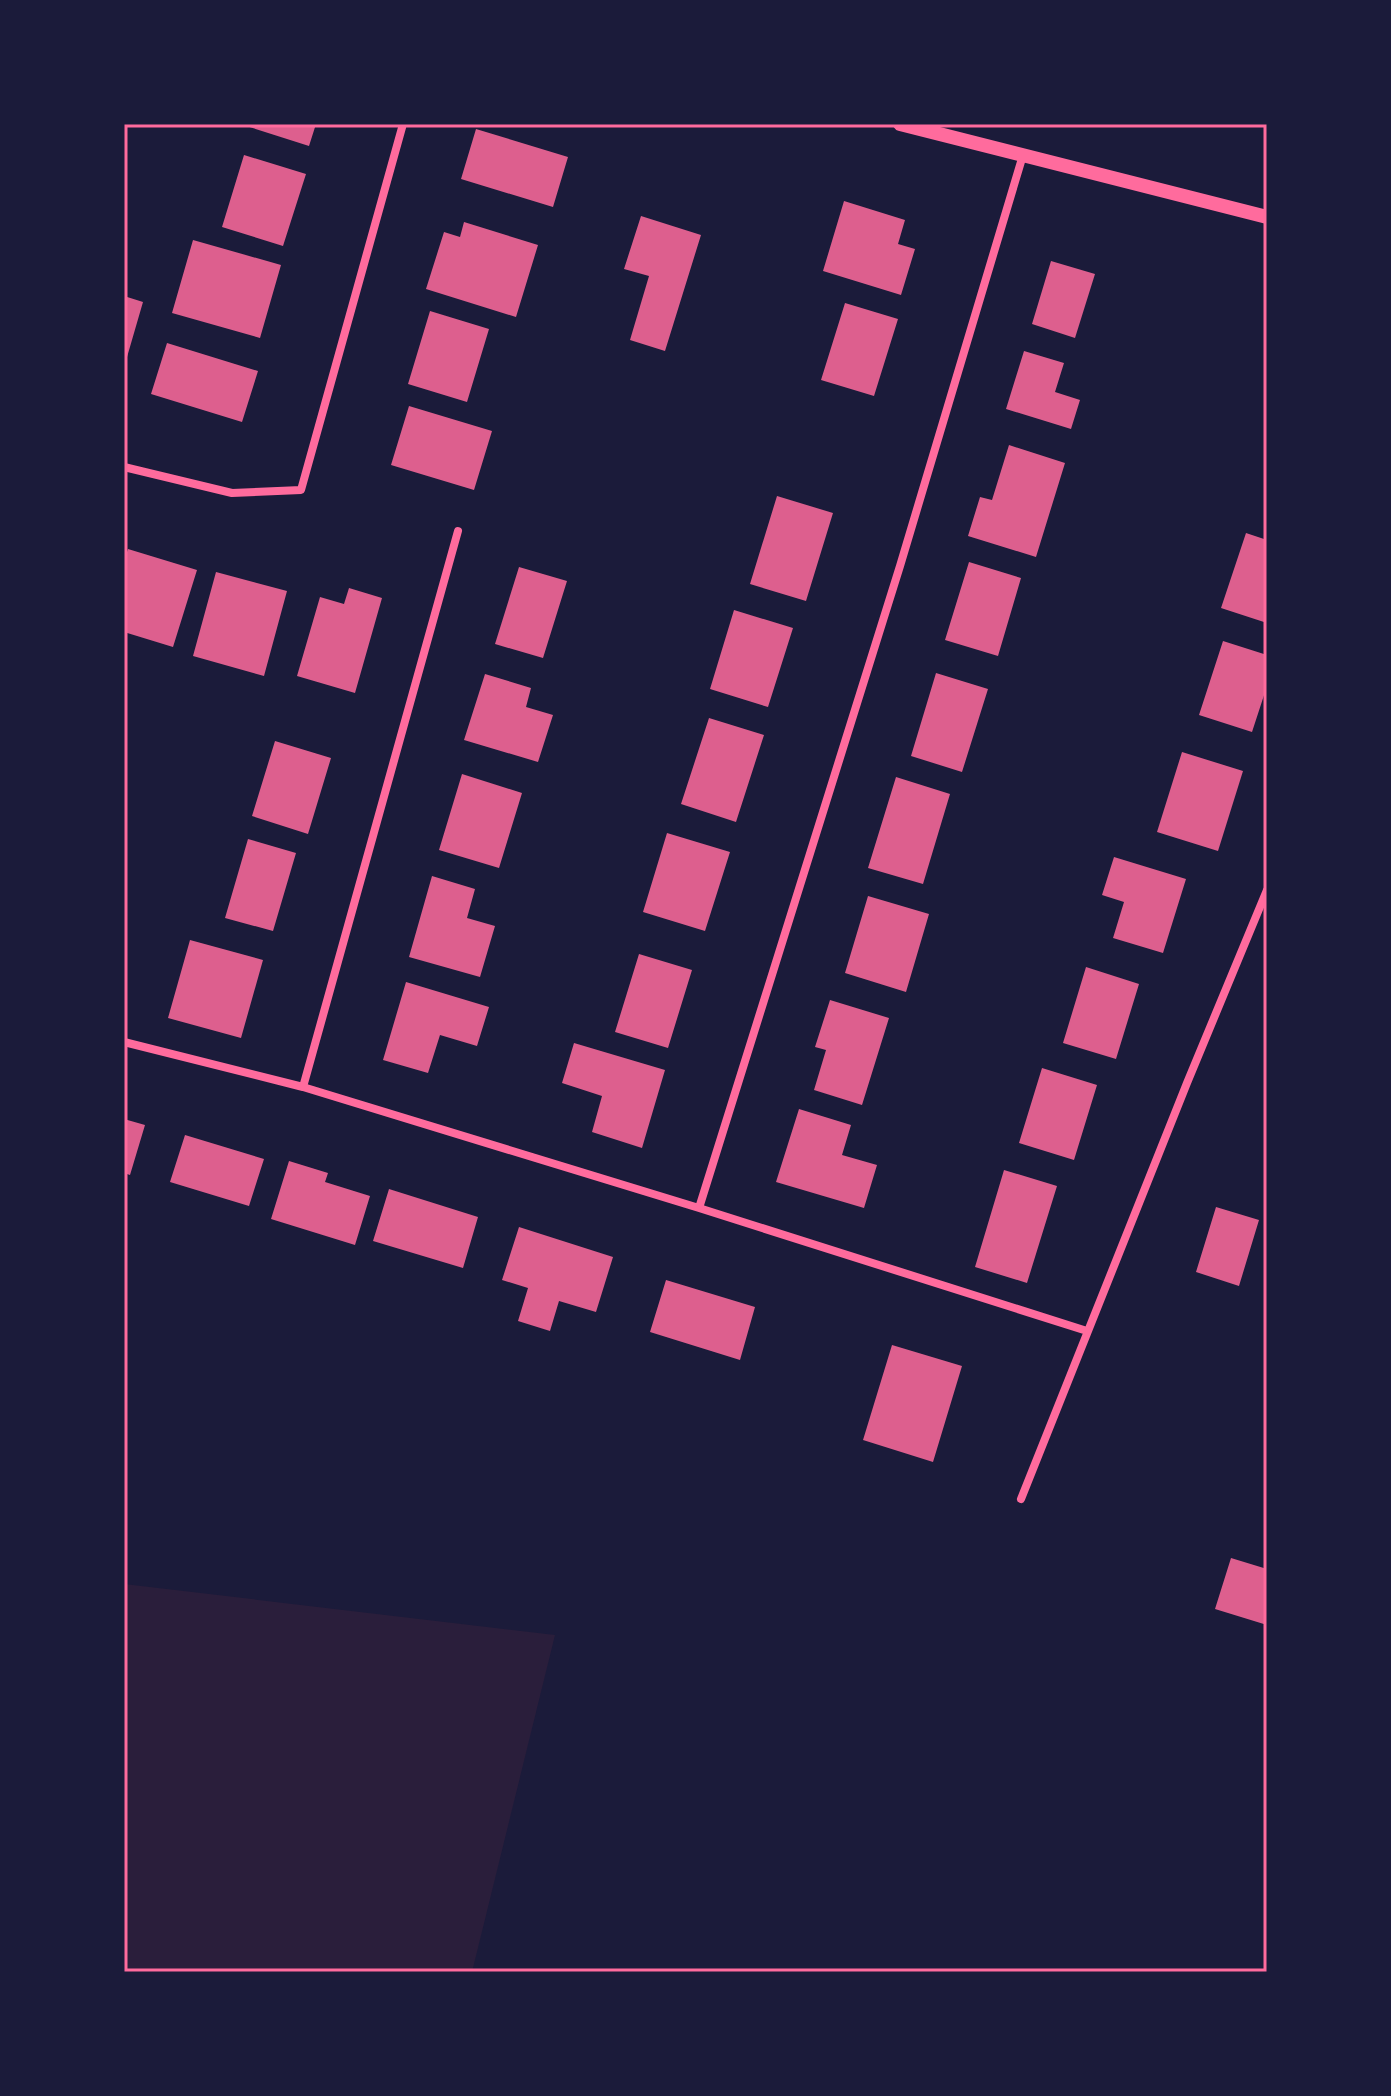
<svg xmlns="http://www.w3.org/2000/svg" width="1391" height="2096" font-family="Quicksand,sans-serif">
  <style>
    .green { fill: #2a1e3b }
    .building { fill: #dd5f8e }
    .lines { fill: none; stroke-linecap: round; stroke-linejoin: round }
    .minor { stroke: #ff6b9d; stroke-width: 8 }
    .tertiary { stroke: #ff6b9d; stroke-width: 14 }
    .neatline { fill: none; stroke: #ff6b9d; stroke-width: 3 }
  </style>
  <rect width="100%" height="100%" fill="#1b1b3a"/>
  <path class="green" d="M 124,1584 L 555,1635 L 472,1972 L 124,1972 Z"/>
  <path class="building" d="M 240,124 L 316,124 L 309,146 Z
    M 476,129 L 568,157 L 553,207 L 461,179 Z
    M 244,155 L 306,174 L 283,246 L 222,227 Z
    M 844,201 L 905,220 L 898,244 L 915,249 L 901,295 L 823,271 Z
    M 641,216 L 701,235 L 665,351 L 630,340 L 649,276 L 624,269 Z
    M 464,222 L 538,245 L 516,317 L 426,289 L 444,232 L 460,237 Z
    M 193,240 L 281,265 L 260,338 L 172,313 Z
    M 1051,261 L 1095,274 L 1075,338 L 1032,324 Z
    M 124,296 L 143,302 L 125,364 L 124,364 Z
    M 845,303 L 898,319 L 874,396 L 821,380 Z
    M 430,311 L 489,329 L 467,402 L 408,384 Z
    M 167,343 L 258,371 L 242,422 L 151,394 Z
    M 1024,351 L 1064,363 L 1055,392 L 1080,400 L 1071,429 L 1006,409 Z
    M 409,406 L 492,431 L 474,490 L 391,465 Z
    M 1009,445 L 1065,463 L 1036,557 L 968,536 L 980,497 L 992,500 Z
    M 777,496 L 833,513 L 806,601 L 750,584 Z
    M 1246,533 L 1267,540 L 1267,623 L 1221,608 Z
    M 128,549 L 197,570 L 173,647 L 124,632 L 124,561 Z
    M 969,562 L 1021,578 L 998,656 L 945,640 Z
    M 519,567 L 567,581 L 543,658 L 495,644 Z
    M 216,572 L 287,591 L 264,676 L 193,656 Z
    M 349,588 L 382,598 L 355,693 L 297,676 L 320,597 L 344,604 Z
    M 734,610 L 793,628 L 768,707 L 710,689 Z
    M 1223,641 L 1267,655 L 1267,686 L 1252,732 L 1199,715 Z
    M 936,673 L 988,689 L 962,772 L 911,756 Z
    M 485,674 L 531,688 L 526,707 L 553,715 L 538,762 L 464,740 Z
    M 709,718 L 764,735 L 736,822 L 681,804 Z
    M 275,741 L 331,758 L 308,834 L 252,816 Z
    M 1182,752 L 1243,771 L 1218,851 L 1157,832 Z
    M 462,774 L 522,793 L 499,868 L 439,850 Z
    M 896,777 L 950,794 L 923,884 L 868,868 Z
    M 667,833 L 730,852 L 705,931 L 643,912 Z
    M 248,839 L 296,853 L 273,931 L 225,918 Z
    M 1114,857 L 1186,879 L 1163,953 L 1113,938 L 1124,902 L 1102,895 Z
    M 432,876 L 475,889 L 467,918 L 495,926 L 480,977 L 409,957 Z
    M 868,896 L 929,914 L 906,992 L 845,973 Z
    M 190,940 L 263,960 L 241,1038 L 168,1018 Z
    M 639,954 L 692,970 L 668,1048 L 615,1032 Z
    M 1086,967 L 1139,984 L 1116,1059 L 1063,1043 Z
    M 406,982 L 489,1007 L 477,1046 L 440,1035 L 428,1073 L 383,1060 Z
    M 830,1000 L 889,1018 L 862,1105 L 814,1090 L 826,1050 L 815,1047 Z
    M 574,1043 L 665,1070 L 642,1148 L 592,1132 L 602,1096 L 562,1083 Z
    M 1042,1068 L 1097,1085 L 1074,1160 L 1019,1143 Z
    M 799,1109 L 851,1125 L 842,1155 L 877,1165 L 864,1208 L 776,1182 Z
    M 124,1119 L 145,1125 L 130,1175 L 124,1173 Z
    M 185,1135 L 264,1159 L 249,1206 L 170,1182 Z
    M 289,1161 L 328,1173 L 325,1182 L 370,1196 L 355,1245 L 271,1219 Z
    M 1004,1170 L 1057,1186 L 1027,1283 L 975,1267 Z
    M 389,1189 L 478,1217 L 463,1268 L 373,1241 Z
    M 1216,1207 L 1259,1220 L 1239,1286 L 1196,1272 Z
    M 519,1227 L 613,1257 L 596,1312 L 559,1301 L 550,1331 L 518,1321 L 528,1288 L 502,1280 Z
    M 666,1280 L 755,1307 L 740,1360 L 650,1332 Z
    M 892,1345 L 962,1366 L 933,1462 L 863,1440 Z
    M 1231,1558 L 1267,1569 L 1267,1625 L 1215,1609 Z"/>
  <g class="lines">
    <path class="minor" d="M 124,467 L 232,493 L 301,490 L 403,124
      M 124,1042 L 303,1087 L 699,1208 L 1087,1331
      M 303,1087 L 458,531
      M 699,1208 L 900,566 L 1023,155
      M 1021,1499 L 1187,1083 L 1267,890"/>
    <path class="tertiary" d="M 900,124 L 1267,217"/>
  </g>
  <rect width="1391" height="2096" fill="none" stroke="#1b1b3a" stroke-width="252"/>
  <rect x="126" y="126" width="1139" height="1844" class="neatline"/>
</svg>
